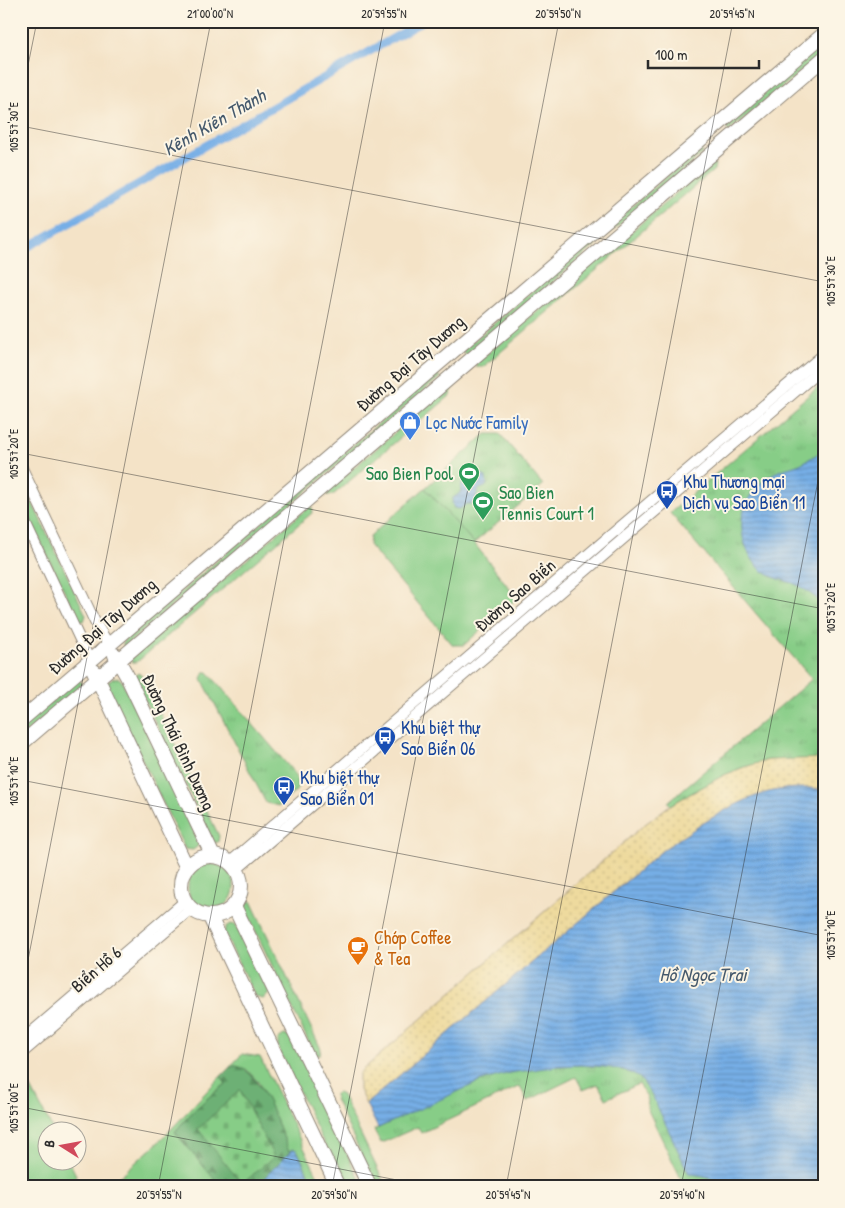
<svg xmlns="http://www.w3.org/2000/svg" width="845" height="1208" font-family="'Patrick Hand',sans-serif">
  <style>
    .grass { fill: #87cd87; stroke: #597c59 }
    .forest { fill: url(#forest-firs); stroke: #4c6e50 }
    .sand { fill: url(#sand-dots); stroke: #8c8264 }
    .cemetery { fill: url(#cemetery-stones); stroke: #597c59 }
    .park { fill: url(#park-tufts); stroke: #597c59 }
    .water { fill: url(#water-rules); stroke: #506c88 }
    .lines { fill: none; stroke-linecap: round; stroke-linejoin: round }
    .canal { stroke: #76aee6; stroke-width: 8 }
    .minor-casing { stroke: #908779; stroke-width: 12 }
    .major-casing { stroke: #908779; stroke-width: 16 }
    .minor { stroke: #fff; stroke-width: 10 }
    .major { stroke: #fff; stroke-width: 14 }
    .ticks { fill: none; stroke: #2b2b2b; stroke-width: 1; stroke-opacity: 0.45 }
    .labels { text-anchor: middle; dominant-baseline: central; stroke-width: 4; stroke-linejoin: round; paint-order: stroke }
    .street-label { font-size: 18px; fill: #2b2b2b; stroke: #fcf5e5 }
    .shop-label { font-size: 18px; fill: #366cbe; stroke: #fcf5e5; text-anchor: start }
    .leisure-label { font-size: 18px; fill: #27864d; stroke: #fcf5e5; text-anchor: end }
    .transit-label { font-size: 18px; fill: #164399; stroke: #fcf5e5; text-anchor: start }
    .food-label { font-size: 18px; fill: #c56008; stroke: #fcf5e5; text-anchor: start }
    .water-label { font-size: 19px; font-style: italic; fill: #45596c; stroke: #fcf5e5 }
    .neatline { fill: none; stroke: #2b2b2b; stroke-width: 2 }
    .ticks-label { font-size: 12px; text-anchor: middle; fill: #2b2b2b }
  </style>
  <defs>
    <pattern id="forest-firs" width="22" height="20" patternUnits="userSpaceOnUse" patternTransform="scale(1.25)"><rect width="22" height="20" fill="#6db074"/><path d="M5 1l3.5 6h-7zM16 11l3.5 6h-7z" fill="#5a8f5f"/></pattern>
    <pattern id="sand-dots" width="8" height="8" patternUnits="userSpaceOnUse" patternTransform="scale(1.25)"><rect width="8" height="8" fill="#eeda9e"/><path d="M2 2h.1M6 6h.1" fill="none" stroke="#cb8" stroke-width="1.8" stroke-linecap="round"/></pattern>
    <pattern id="cemetery-stones" width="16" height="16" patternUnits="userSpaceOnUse" patternTransform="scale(1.25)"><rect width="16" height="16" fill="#87cd87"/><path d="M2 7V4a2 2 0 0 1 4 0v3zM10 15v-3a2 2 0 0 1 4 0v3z" fill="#75b075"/></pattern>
    <pattern id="park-tufts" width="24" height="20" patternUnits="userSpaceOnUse" patternTransform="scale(1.25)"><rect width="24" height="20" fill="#87cd87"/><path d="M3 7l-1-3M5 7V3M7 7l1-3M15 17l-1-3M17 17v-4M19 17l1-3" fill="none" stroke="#75b075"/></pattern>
    <pattern id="water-rules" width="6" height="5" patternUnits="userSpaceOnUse" patternTransform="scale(1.25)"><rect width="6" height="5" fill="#76aee6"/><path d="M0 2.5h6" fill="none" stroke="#618ebb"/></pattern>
  </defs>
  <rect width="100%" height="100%" fill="#fcf5e5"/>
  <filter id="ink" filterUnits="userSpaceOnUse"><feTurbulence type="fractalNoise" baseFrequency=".02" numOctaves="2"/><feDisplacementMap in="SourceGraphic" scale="10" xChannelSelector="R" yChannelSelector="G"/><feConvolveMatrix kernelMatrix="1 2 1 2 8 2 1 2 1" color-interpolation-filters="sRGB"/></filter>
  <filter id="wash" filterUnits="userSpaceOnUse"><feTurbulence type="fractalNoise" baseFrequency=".0096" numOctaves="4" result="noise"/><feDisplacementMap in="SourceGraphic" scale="20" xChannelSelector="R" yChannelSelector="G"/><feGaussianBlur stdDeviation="1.12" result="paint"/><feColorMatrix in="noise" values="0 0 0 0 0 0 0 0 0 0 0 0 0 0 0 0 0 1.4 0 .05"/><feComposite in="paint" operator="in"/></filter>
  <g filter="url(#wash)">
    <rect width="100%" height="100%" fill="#f4e3c7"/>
    <path class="grass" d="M 824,41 L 824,52 L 729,131 L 727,130 L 726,126 Z
      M 699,149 L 701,150 L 703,153 L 467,355 L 464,354 L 463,350 Z
      M 712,163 L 715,164 L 714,170 L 483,367 L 477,367 L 476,363 Z
      M 437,374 L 440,377 L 125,646 L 123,645 L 123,641 Z
      M 448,387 L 452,389 L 451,395 L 333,495 L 327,495 L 327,491 Z
      M 21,479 L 86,615 L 84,621 L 80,621 L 78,619 L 21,501 Z
      M 425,488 L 474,543 L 517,598 L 464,645 L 453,645 L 369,545 L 370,536 Z
      M 310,506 L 313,510 L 312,513 L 137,662 L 132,662 L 131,658 Z
      M 138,673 L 142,676 L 219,836 L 218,842 L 214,843 L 134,678 Z
      M 113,678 L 119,678 L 122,681 L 198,840 L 198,846 L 193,850 L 185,849 L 107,686 L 109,681 Z
      M 79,679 L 82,684 L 21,737 L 21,727 Z
      M188 887a23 23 0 1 1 46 0a23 23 0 1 1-46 0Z
      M 246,899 L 251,901 L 321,1049 L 320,1055 L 316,1055 L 313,1051 L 243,905 L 243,902 Z
      M 230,924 L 236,925 L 269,992 L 268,995 L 263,999 L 255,997 L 224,932 L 226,927 Z
      M 284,1035 L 290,1036 L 363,1187 L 345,1187 L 278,1048 L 278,1039 Z
      M 242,1054 L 260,1057 L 323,1187 L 314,1187 L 297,1150 L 293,1149 L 290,1153 L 259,1083 L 246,1069 L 235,1066 L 229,1068 Z
      M 221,1076 L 226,1084 C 207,1098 190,1113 175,1132 L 221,1187 L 108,1187 L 162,1139 Z
      M 21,1077 L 25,1077 L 53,1130 L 48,1130 L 48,1160 L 69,1161 L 76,1175 L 73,1187 L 21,1187 Z
      M 338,1093 L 342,1095 L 386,1187 L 377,1187 L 335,1099 L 335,1094 Z"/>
    <path class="forest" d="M 235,1066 C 260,1067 280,1131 290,1153 L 255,1187 L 221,1187 L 175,1132 C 190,1113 206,1098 226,1084 L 221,1076 L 229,1068 Z"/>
    <path class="sand" d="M 819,757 L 824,758 L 824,790 L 809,788 L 713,818 L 664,849 L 366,1104 L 359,1090 L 359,1073 L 644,825 L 670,805 L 724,775 L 744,767 L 768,760 Z"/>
    <path class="cemetery" d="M 240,1090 L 274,1157 L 242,1184 L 198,1129 Z"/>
    <path class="park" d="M 824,382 L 824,758 L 768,760 L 744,767 L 724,775 L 670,805 L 668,802 L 812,679 L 670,513 Z
      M 486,434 L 500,434 L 543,485 L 474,543 L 425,488 Z
      M 204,672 L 208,672 L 296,775 L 298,789 L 279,806 L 266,803 L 202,679 Z
      M 581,1065 C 599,1067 623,1066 638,1076 C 652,1085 680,1155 689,1174 C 704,1175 715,1177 727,1187 L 685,1187 L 647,1108 L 648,1100 L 639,1084 L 606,1099 L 598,1084 L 583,1090 L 576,1077 L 527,1101 L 520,1086 L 421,1133 L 418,1127 L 381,1143 L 374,1130 C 418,1110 462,1084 509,1073 C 532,1067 557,1066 581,1065 Z"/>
    <path class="water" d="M 824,450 L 824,606 C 816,597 804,588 793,583 C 783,580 773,578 764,572 C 753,564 746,550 743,537 C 738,514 749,490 768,477 C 777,470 790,468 800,464 C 808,460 816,455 824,450 Z
      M 481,475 L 486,477 L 487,485 L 485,487 L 479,489 L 476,495 L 478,499 L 476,504 L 466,504 L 460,509 L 454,508 L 452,503 L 453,498 L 460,493 L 462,483 L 466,479 L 472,479 Z
      M 809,788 L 824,790 L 824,1187 L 727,1187 C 715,1177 704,1175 689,1174 L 652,1095 L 640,1078 L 624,1070 L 605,1067 L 581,1065 L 559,1066 L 509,1073 L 481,1081 L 378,1128 L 366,1104 L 664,849 C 696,828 740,796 778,790 C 788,788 799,788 809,788 Z
      M 293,1149 L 297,1150 L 314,1187 L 255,1187 Z"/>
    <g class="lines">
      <path class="canal" d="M 21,251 L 423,21"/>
    </g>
  </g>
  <g filter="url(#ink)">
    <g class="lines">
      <g class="minor-casing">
        <path id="minor" d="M 21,466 L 95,622 L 109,645
          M 21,514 L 90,661
          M 229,863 L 606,539 L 824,354
          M 236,870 L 824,367
          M 21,1041 L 185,901
          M 21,1054 L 191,909"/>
      </g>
      <g class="major-casing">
        <path id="major" d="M 115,655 L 127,676 L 213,856
          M 94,671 L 187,868
          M 21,720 L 824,34
          M 21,744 L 824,58
          M181 886a30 30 0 1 1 60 0a30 30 0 1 1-60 0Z
          M 234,906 L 370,1187
          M 210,917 L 338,1187"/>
      </g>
      <use href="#minor" class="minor"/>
      <use href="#major" class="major"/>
    </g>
  </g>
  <path class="ticks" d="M 21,100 L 37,21M 21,126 L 824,282M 21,453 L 824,609M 21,780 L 824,936M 21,996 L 211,21M 21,1107 L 433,1187M 158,1187 L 385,21M 332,1187 L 559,21M 506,1187 L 733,21M 681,1187 L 824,450"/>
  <defs>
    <g id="shop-pin" transform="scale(1.125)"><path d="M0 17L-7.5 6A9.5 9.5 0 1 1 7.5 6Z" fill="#3f7fe0" stroke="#fcf5e5"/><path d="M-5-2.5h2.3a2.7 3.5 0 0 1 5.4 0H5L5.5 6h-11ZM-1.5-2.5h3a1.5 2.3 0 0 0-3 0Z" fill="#fff"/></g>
    <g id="stadium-pin" transform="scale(1.125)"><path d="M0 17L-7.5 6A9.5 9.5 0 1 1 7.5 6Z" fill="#2e9e5b" stroke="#fcf5e5"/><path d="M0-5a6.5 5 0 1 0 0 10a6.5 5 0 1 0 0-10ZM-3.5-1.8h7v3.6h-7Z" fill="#fff"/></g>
    <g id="bus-pin" transform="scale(1.125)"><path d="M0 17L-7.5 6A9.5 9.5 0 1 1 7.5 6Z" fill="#1a4fb4" stroke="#fcf5e5"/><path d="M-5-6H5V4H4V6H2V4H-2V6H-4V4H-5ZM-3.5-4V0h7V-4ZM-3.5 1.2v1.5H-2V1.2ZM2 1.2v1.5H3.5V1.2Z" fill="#fff"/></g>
    <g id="cafe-pin" transform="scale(1.125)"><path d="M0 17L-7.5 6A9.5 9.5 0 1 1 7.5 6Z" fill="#e8710a" stroke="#fcf5e5"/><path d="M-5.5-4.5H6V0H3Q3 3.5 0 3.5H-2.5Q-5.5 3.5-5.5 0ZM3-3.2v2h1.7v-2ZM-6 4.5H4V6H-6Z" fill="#fff"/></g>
  </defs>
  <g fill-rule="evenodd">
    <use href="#shop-pin" x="410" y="422"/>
    <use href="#stadium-pin" x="469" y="473"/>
    <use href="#bus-pin" x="667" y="491"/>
    <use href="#stadium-pin" x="483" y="502"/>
    <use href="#bus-pin" x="385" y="737"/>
    <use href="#bus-pin" x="284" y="787"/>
    <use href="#cafe-pin" x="358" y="947"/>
  </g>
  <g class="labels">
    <g class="street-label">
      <text transform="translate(410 363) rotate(-41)">Đường Đại Tây Dương</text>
      <text transform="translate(515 595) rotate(-41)">Đường Sao Biển</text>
      <text transform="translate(102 626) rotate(-41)">Đường Đại Tây Dương</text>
      <text transform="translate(179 742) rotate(65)">Đường Thái Bình Dương</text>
      <text transform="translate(96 969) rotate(-41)">Biển Hồ 6</text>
    </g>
    <g class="shop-label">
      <text x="426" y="422">Lọc Nước Family</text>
    </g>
    <g class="leisure-label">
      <text x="453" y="473">Sao Bien Pool</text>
      <text x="499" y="492" text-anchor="start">Sao Bien<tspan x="499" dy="21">Tennis Court 1</tspan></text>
    </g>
    <g class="transit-label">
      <text x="683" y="481">Khu Thương mại<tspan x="683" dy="21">Dịch vụ Sao Biển 11</tspan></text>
      <text x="401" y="727">Khu biệt thự<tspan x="401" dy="21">Sao Biển 06</tspan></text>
      <text x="300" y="777">Khu biệt thự<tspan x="300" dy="21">Sao Biển 01</tspan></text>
    </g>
    <g class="food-label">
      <text x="374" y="937">Chớp Coffee<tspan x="374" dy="21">&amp; Tea</tspan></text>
    </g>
    <g class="water-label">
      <text transform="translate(214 122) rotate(-30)">Kênh Kiên Thành</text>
      <text x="703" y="974">Hồ Ngọc Trai</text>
    </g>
  </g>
  <rect width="845" height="1208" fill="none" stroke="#fcf5e5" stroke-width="55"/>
  <g transform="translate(62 1146) rotate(281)"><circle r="24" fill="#fcf5e5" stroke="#a8a49b"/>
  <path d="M0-4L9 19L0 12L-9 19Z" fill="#d1495b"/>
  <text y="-8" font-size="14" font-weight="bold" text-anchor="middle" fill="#2b2b2b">B</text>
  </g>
  <path d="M648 60v8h111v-8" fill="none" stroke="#2b2b2b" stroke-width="2.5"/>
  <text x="655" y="60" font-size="15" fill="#2b2b2b" stroke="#fcf5e5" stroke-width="4" paint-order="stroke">100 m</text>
  <rect x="28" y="28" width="790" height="1152" class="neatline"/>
  <g class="ticks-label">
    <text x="210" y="18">21°00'00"N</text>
    <text x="384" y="18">20°59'55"N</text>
    <text x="558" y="18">20°59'50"N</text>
    <text x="732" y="18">20°59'45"N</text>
    <text transform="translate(14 127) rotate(-90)" y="4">105°57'30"E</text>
    <text transform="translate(831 281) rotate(-90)" y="4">105°57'30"E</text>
    <text transform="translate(14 454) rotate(-90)" y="4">105°57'20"E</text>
    <text transform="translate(831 608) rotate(-90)" y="4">105°57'20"E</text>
    <text transform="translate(14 781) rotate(-90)" y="4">105°57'10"E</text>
    <text transform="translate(831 935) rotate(-90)" y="4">105°57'10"E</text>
    <text transform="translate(14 1108) rotate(-90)" y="4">105°57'00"E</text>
    <text x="159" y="1199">20°59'55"N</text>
    <text x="334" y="1199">20°59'50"N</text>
    <text x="508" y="1199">20°59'45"N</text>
    <text x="682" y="1199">20°59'40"N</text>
  </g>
</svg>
